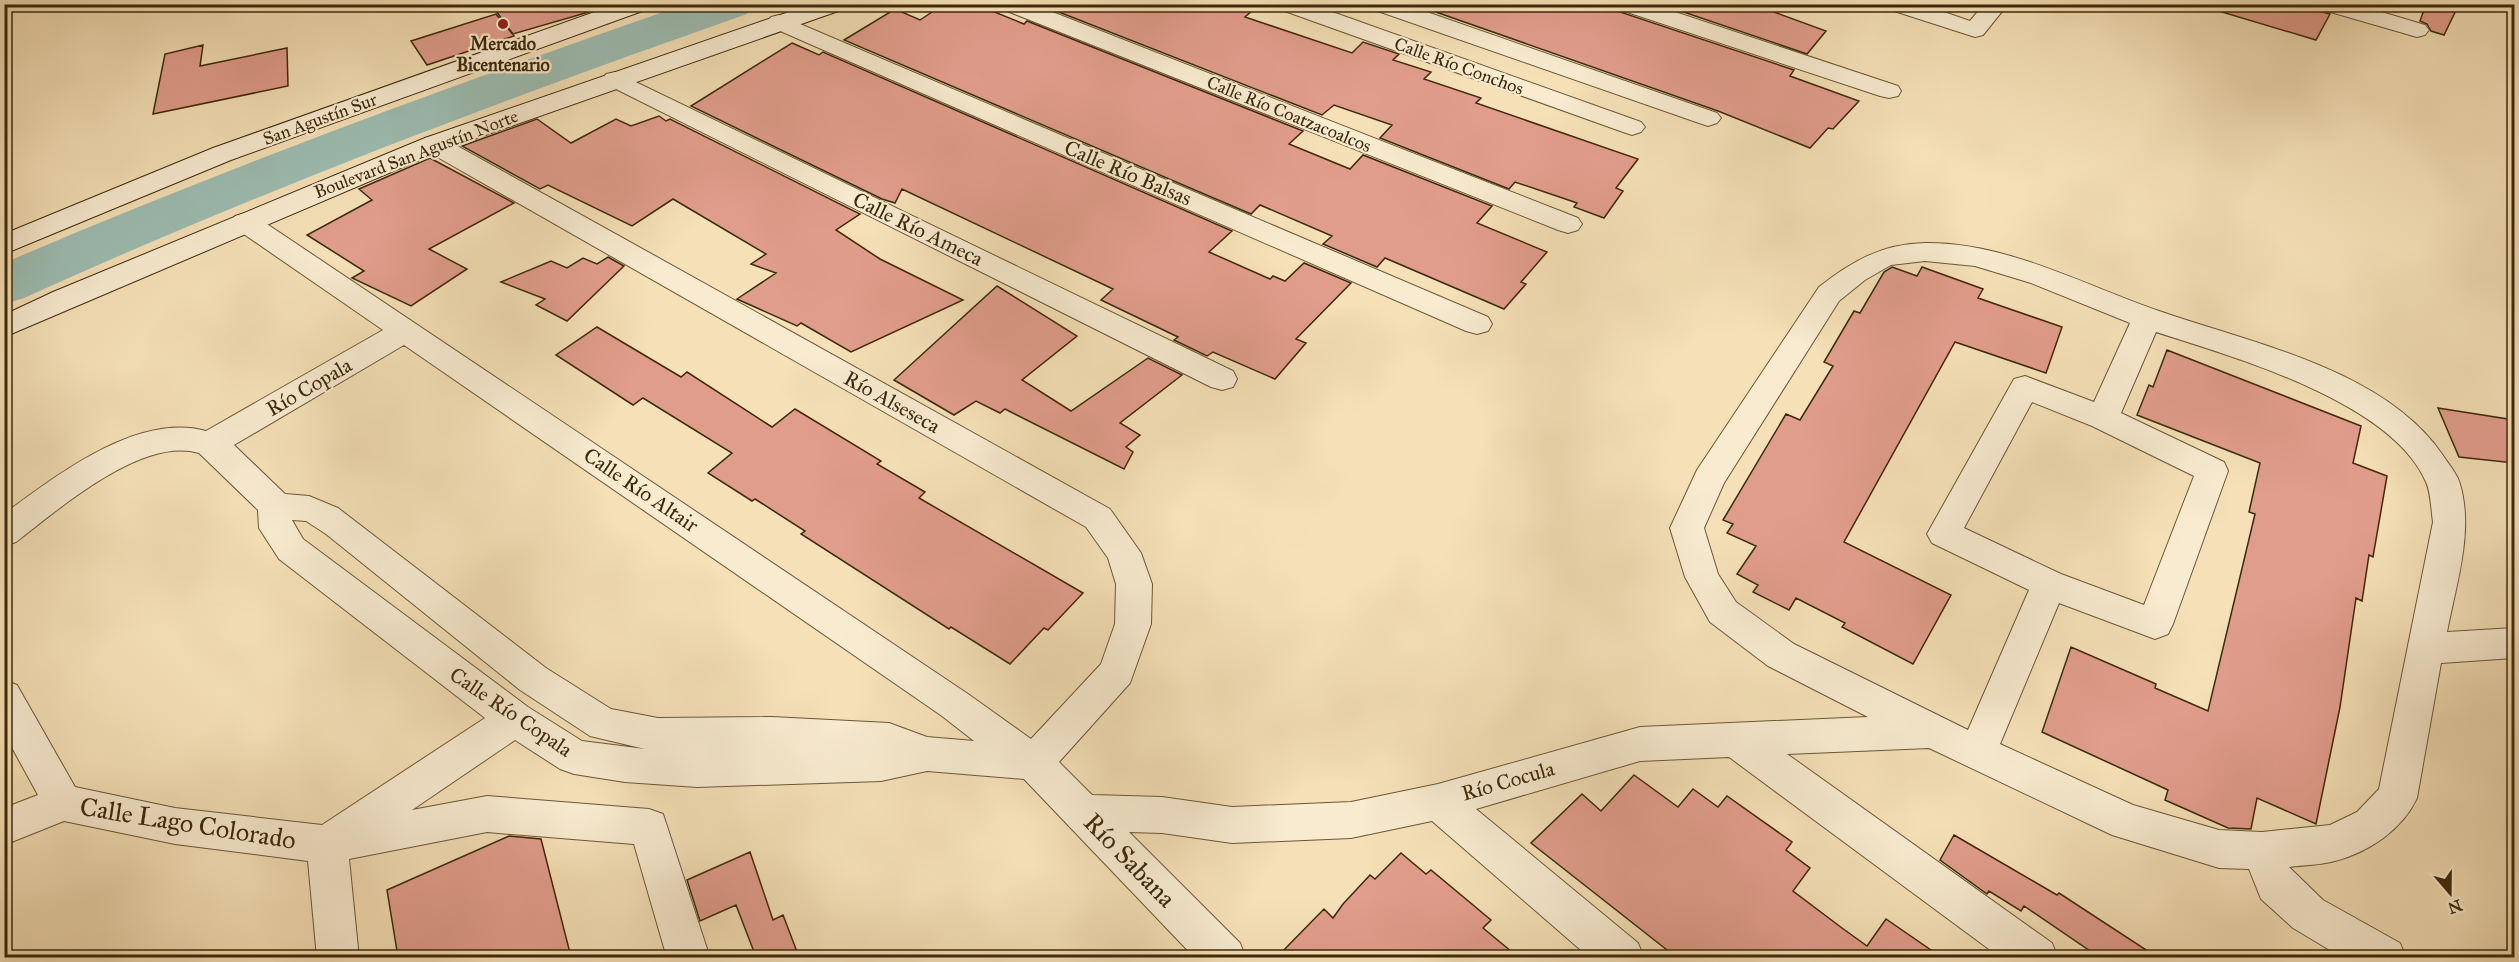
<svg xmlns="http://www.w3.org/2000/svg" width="2519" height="962" font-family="'IM FELL Great Primer',serif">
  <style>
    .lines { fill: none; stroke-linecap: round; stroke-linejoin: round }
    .river { fill: #9cbdb2; fill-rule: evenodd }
    .building { fill: #e19d8c; stroke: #3d290a; stroke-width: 1.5 }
    .street-casing { stroke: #6b5735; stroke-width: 2 }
    .secondary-casing { stroke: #3d290a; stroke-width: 2 }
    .street { fill: #f8ebd0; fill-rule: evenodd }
    .secondary { fill: #f8ebd0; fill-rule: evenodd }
    .poi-dot { fill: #8f2418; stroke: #f8ebd0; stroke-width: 2 }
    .labels { text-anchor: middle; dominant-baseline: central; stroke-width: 4.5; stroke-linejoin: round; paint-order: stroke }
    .far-poi-label { font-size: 18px; font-weight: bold; fill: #3d290a; stroke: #f8ebd0 }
    .far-street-label { font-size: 18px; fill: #3d290a; stroke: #f8ebd0 }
    .street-label { font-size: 21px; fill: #3d290a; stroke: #f8ebd0 }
    .near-street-label { font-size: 26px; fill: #3d290a; stroke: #f8ebd0 }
  </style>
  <rect width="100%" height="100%" fill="#f5e0b7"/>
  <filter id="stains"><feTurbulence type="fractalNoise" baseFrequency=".00333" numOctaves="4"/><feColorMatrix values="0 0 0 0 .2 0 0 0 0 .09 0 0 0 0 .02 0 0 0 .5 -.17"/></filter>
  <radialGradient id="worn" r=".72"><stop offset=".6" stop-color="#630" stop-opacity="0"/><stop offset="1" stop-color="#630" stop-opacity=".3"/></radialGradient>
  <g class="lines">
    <path class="river" d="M 686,4 L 753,4 L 747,14 C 502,100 260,191 24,298 L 4,304 L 4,263 C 228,167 456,84 686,4 Z"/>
  </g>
  <path class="building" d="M 491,4 L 588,4 L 589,12 L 513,34 Z
    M 944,4 L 975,4 L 1024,24 L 1027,21 L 1303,131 L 1289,144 L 1350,169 L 1363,155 L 1492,206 L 1477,223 L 1547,252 L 1521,282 L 1526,284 L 1504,309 L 1385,258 L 1377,267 L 1323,244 L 1332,236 L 1260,205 L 1251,214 L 844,40 L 895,9 L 920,20 Z
    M 1050,4 L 1260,4 L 1245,17 L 1352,53 L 1363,42 L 1399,54 L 1393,60 L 1431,72 L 1424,79 L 1481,98 L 1476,103 L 1638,159 L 1616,188 L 1623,191 L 1604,218 L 1574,207 L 1577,203 L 1515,182 L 1509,189 L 1380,138 L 1392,125 L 1334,105 L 1322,115 L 1046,7 Z
    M 1413,4 L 1613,4 L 1617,11 L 1794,70 L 1790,76 L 1859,101 L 1833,129 L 1828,128 L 1810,148 L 1718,111 Z
    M 1660,4 L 1752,4 L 1826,31 L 1807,54 Z
    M 2224,4 L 2315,4 L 2319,11 L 2330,14 L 2316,40 L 2222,12 Z
    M 2426,4 L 2459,4 L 2444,35 L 2431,31 L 2427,24 L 2420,21 Z
    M 496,14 L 514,36 L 427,65 L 411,41 Z
    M 792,43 L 819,55 L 823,52 L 1232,231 L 1209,252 L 1270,279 L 1273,276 L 1285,281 L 1304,263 L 1351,283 L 1296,339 L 1306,343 L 1275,379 L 1213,352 L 1207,356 L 1174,340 L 1178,337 L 1101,300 L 1113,289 L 902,189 L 895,203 L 882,199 L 691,106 Z
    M 203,45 L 200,66 L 287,48 L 288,86 L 153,114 L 165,54 Z
    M 659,116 L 666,121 L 670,119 L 860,214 L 836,230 L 880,259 L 963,300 L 851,352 L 801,323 L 797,326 L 737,299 L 776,273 L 751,264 L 766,254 L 673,199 L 632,226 L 548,185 L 540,189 L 462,146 L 537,119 L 571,143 L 616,119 L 631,126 Z
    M 430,158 L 514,203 L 429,249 L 467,269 L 411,306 L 352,278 L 364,271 L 307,235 L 372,200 L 359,189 Z
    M 608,257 L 624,266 L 567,321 L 536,305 L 545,299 L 501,282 L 551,261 L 567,268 L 583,258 L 597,264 Z
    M 1892,267 L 1917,276 L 1922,267 L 1983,289 L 1978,298 L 2062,327 L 2046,373 L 1955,342 L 1844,542 L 1951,595 L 1913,664 L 1842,627 L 1845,623 L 1796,598 L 1789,610 L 1753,592 L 1758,585 L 1737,574 L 1756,546 L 1727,533 L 1733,524 L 1723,520 L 1786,414 L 1800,420 L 1833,366 L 1824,362 L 1854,311 L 1860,313 L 1884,272 Z
    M 997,286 L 1077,336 L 1022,380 L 1071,411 L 1148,358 L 1182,375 L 1120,423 L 1140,435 L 1126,447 L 1133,452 L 1124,469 L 1005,409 L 1000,413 L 976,401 L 954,415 L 894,380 Z
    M 597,327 L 681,377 L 687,372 L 772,427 L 795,409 L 881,461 L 877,464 L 925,492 L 919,498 L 1083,593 L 1048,630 L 1044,628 L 1010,664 L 951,627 L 949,629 L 801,534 L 805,531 L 755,499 L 752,501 L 708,473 L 732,453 L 643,398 L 633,405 L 556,355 Z
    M 2167,350 L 2361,426 L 2353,463 L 2387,476 L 2373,557 L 2369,555 L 2362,601 L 2356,598 L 2340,707 L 2316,824 L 2257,798 L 2251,829 L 2228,828 L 2165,800 L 2168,790 L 2042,732 L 2071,647 L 2156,684 L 2155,688 L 2208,711 L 2255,514 L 2249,512 L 2260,463 L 2137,415 L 2149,385 L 2153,387 Z
    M 2438,408 L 2514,420 L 2514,463 L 2459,457 Z
    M 1634,775 L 1678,807 L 1693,789 L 1718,807 L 1727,796 L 1792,842 L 1786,850 L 1810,868 L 1793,891 L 1842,928 L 1867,946 L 1886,919 L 1941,957 L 1676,957 L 1531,843 L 1582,794 L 1601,811 Z
    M 1954,835 L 2057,895 L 2059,893 L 2157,957 L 2099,957 L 2024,906 L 2021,911 L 1989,891 L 1987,894 L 1940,860 Z
    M 509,836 L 541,839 L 571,957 L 398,957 L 387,890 Z
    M 750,852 L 773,920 L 783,915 L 799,957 L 756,957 L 736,905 L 700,921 L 687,880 Z
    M 1401,853 L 1426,874 L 1431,870 L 1491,920 L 1483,928 L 1518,957 L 1277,957 L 1324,909 L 1333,918 L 1343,904 L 1370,875 L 1375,879 Z"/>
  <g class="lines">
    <g class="street-casing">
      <path id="street" d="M 999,4 L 1032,4 L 1578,218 L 1582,224 L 1578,230 L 1568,233 L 1558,230 L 1002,9 Z
        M 1276,4 L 1310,4 L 1641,122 L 1645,127 L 1641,132 L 1632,135 L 1623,132 L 1279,9 Z
        M 1369,4 L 1404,4 L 1717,113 L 1721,118 L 1717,123 L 1708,126 L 1699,123 L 1372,9 Z
        M 1615,4 L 1651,4 L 1898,86 L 1901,91 L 1898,96 L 1889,98 L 1880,96 L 1618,9 Z
        M 1885,4 L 1921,4 L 1970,21 L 1984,4 L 2008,4 L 1983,35 L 1975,37 L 1888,9 Z
        M 2317,4 L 2355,4 L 2425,25 L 2429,30 L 2425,35 L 2417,37 L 2320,9 Z
        M 779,15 L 1488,317 L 1492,324 L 1488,331 L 1477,334 L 1466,331 L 771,27 L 767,22 L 771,17 Z
        M 615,72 L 1233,371 L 1237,379 L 1233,387 L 1222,390 L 1211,387 L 606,84 L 603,79 L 606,74 Z
        M 434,136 L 443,138 L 1110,509 L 1141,553 L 1152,584 L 1151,624 L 1130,683 L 1059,762 L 1092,795 L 1162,797 L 1232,807 L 1351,802 L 1438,784 L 1640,727 L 1868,717 L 1768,666 L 1710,622 L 1685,577 L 1670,528 L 1697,470 L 1819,287 C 1852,261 1882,244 1925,243 C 2007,242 2083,285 2159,311 C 2251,343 2383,369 2442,454 C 2447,462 2455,471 2459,481 C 2475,529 2456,584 2447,632 L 2514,628 L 2514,658 L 2441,663 L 2417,798 C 2402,830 2369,852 2335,861 C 2321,865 2304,865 2289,867 L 2323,900 L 2400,943 L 2406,958 L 2343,958 L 2293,928 L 2261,899 L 2249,869 L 2219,868 L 2112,835 L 1929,748 L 1787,754 L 2052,943 L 2058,958 L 2001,958 L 1729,757 L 1640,761 L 1476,809 L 1638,943 L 1644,958 L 1590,958 L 1432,821 L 1351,838 L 1232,843 L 1162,833 L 1129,832 L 1240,943 L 1246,958 L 1195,958 L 1024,779 L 927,771 L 881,781 L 697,787 L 625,782 L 574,774 L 560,769 L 515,740 L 412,810 L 487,796 L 649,809 L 663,814 L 710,958 L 667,958 L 634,844 L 487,832 L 349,859 L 359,958 L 317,958 L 308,861 L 175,844 L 64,821 L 4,845 L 4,808 L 38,795 L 4,733 L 4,680 L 17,685 L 75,787 L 175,808 L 322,825 L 485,718 L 279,559 L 259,528 L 258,510 L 199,453 C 142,436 59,509 16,542 L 4,546 L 4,514 C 57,475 138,412 206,431 L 383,330 L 235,228 L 231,222 L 235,216 L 245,213 L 255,216 L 968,694 L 1031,739 L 1101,664 L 1115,624 L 1116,584 L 1108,558 L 1086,527 L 425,150 L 421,144 L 425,138 ZM 1925,261 L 1975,266 L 2031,283 L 2130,323 L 2094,402 L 2025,376 L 2014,379 L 1927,534 L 1932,543 L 2029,590 L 1968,730 L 1794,644 L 1736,602 L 1718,574 L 1704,528 L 1724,483 L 1839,301 L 1865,280 L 1891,265 ZM 2156,332 C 2233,357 2391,401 2426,482 C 2431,493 2431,509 2433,522 L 2379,789 L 2357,812 L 2330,825 L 2262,832 L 2219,830 L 2133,805 L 2000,744 L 2059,603 L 2155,639 L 2168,634 L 2173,624 L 2228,471 L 2224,462 L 2121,413 ZM 404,345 L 942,716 L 974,741 L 927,737 L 889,723 L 772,717 L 658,718 L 611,709 L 546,668 L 338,508 L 309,496 L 285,494 L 234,445 ZM 2032,402 L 2092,426 L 2194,476 L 2144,605 L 2061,574 L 1964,528 ZM 292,520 L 306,521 L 326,534 L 520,690 L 590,736 L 645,749 L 582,741 L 528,707 L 303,539 Z"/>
    </g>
    <g class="secondary-casing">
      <path id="secondary" d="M 617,4 L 651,4 L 648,9 L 231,160 L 4,254 L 4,234 L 213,148 Z
        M 812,4 L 847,4 L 844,9 L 443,150 L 4,337 L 4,315 L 53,292 L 425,138 Z"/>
    </g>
    <use href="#street" class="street"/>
    <use href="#secondary" class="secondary"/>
  </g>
  <circle class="poi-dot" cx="503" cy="24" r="6"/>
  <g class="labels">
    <g class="far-poi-label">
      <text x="503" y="44">Mercado<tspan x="503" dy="21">Bicentenario</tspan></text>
    </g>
    <g class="far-street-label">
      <text transform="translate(1459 66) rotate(20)">Calle Río Conchos</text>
      <text transform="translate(1289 114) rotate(22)">Calle Río Coatzacoalcos</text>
      <text transform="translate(320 119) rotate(-20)">San Agustín Sur</text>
      <text transform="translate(416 154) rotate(-21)">Boulevard San Agustín Norte</text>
    </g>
    <g class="street-label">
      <text transform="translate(1128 173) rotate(23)">Calle Río Balsas</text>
      <text transform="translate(918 229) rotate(26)">Calle Río Ameca</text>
      <text transform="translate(309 387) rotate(-30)">Río Copala</text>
      <text transform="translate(892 402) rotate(29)">Río Alseseca</text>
      <text transform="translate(641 490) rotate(34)">Calle Río Altair</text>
      <text transform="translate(511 712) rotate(34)">Calle Río Copala</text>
      <text transform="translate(1508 781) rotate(-16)">Río Cocula</text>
    </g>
    <g class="near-street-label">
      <text transform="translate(188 823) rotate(9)">Calle Lago Colorado</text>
      <text transform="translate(1130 860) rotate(46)">Río Sabana</text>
    </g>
  </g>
  <rect width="2519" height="962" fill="none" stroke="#f5e0b7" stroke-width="24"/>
  <rect x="6" y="6" width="2507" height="950" fill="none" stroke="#3d290a" stroke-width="3"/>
  <rect x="12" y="12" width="2495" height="938" fill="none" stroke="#3d290a" stroke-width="1.5"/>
  <g transform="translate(2450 893) rotate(160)" stroke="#f8ebd0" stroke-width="4.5" paint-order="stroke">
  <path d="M0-4.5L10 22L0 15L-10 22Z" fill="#3d290a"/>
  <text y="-9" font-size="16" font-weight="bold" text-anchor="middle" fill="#3d290a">N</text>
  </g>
  <rect width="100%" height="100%" filter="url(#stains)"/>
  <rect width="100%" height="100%" fill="url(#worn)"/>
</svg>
